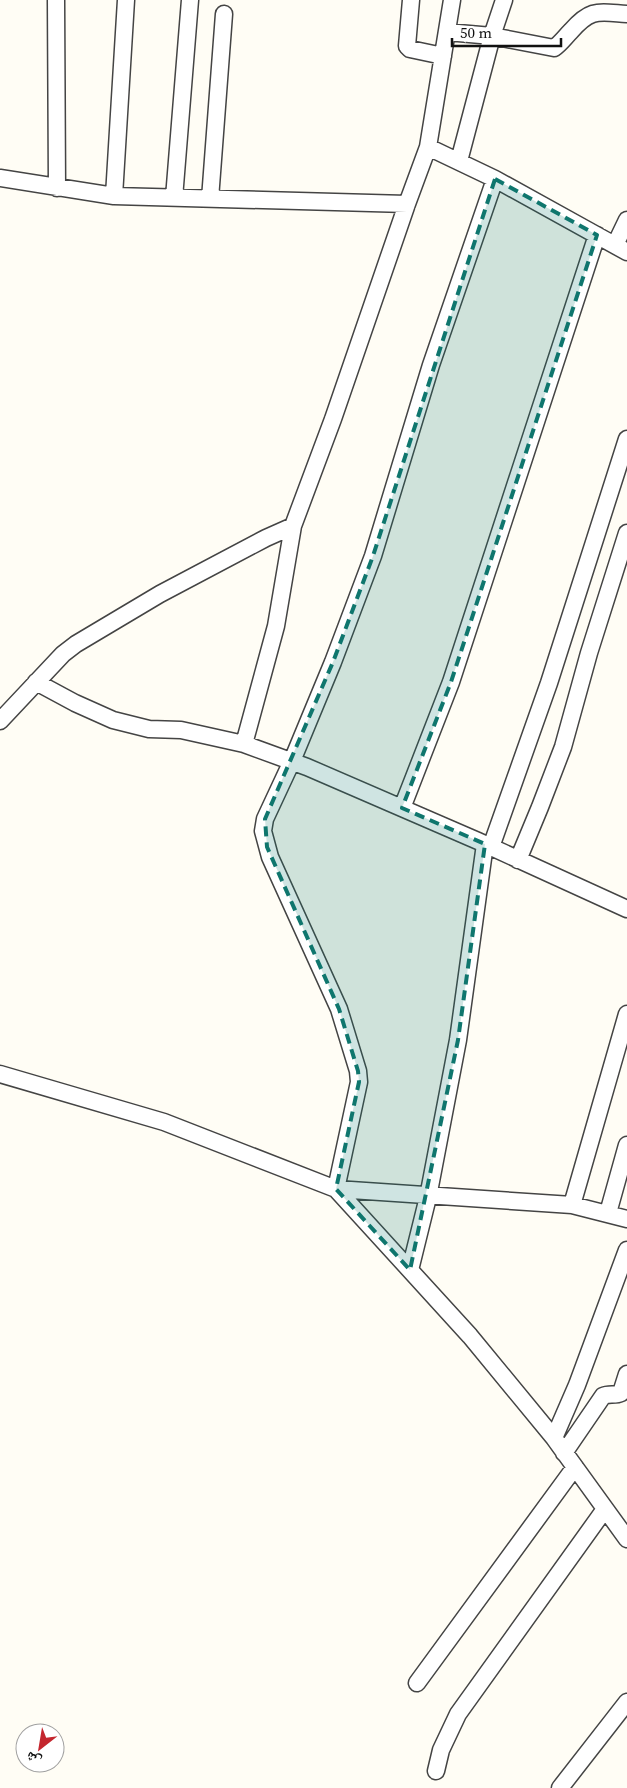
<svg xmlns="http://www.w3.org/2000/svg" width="627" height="1788" font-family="'Source Serif 4','Noto Naskh Arabic',serif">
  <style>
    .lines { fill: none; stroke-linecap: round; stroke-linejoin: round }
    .minor-casing { stroke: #444; stroke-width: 19 }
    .minor { stroke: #fff; stroke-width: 16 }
    .marked { fill: #0f766e; fill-opacity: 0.2; stroke: #0f766e; stroke-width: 4; stroke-dasharray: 10 6; stroke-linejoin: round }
  </style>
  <rect width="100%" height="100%" fill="#fffdf5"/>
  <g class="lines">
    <g class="minor-casing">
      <path id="minor" d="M 56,0 L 57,188
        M 411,0 L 407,46 L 410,49 L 443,56
        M 447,32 L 492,36 L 554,48 C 560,44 565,37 571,31 C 591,8 598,12 627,14
        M 428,147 L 495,179 L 627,252
        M 459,161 L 492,36 L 504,0
        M 0,178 L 114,196 L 407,204
        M 495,179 L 431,365 L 373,556 L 333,662 L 292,761 L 265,819 L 263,831 L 270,857 L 339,1009 L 358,1071 L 359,1082 L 336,1189 L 470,1336 L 554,1438 L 627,1539
        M 114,196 L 126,0
        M 174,198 L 190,0
        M 210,199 L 224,14
        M 615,245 L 627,220
        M 36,682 L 75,703 L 113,720 L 149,729 L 181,730 L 244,744 L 307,767 L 478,841 L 627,909
        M 0,721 L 63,654 L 76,644 L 160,594 L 266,538 L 293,526 L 333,419 L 407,204 L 428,147 L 452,0
        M 244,744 L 276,626 L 293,526
        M 402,808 L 451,682 L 597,235
        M 491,847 L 549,683 L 627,439
        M 518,860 L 540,807 L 563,747 L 589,653 L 627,533
        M 0,1074 L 164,1122 L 336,1189 L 572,1205 L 627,1219
        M 572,1205 L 627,1014
        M 608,1213 L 627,1145
        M 410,1270 L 428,1197 L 458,1040 L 485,844
        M 554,1438 L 577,1385 L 627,1250
        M 564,1453 L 603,1396 C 609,1393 615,1396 621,1393 L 627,1374
        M 417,1683 L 575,1467
        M 436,1771 L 441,1750 L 458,1714 L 605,1509
        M 560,1788 L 627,1702"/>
    </g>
    <use href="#minor" class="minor"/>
  </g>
  <path class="marked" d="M 495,179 L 597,235 L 451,682 L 402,808 L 485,844 L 458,1040 L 410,1270 L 336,1189 L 359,1082 L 358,1071 L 339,1009 L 267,847 L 265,819 L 333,662 L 373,556 Z"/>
  <g transform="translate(40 1748) rotate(211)"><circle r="24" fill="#ffffff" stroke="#a0a0a0"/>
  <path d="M0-4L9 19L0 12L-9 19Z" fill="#c4262e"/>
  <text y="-8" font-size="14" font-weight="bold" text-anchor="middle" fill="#111111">ش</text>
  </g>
  <path d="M452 38v8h109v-8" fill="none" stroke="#111111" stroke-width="2.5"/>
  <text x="460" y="38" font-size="15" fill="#111111" stroke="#ffffff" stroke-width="4" paint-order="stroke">50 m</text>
</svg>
